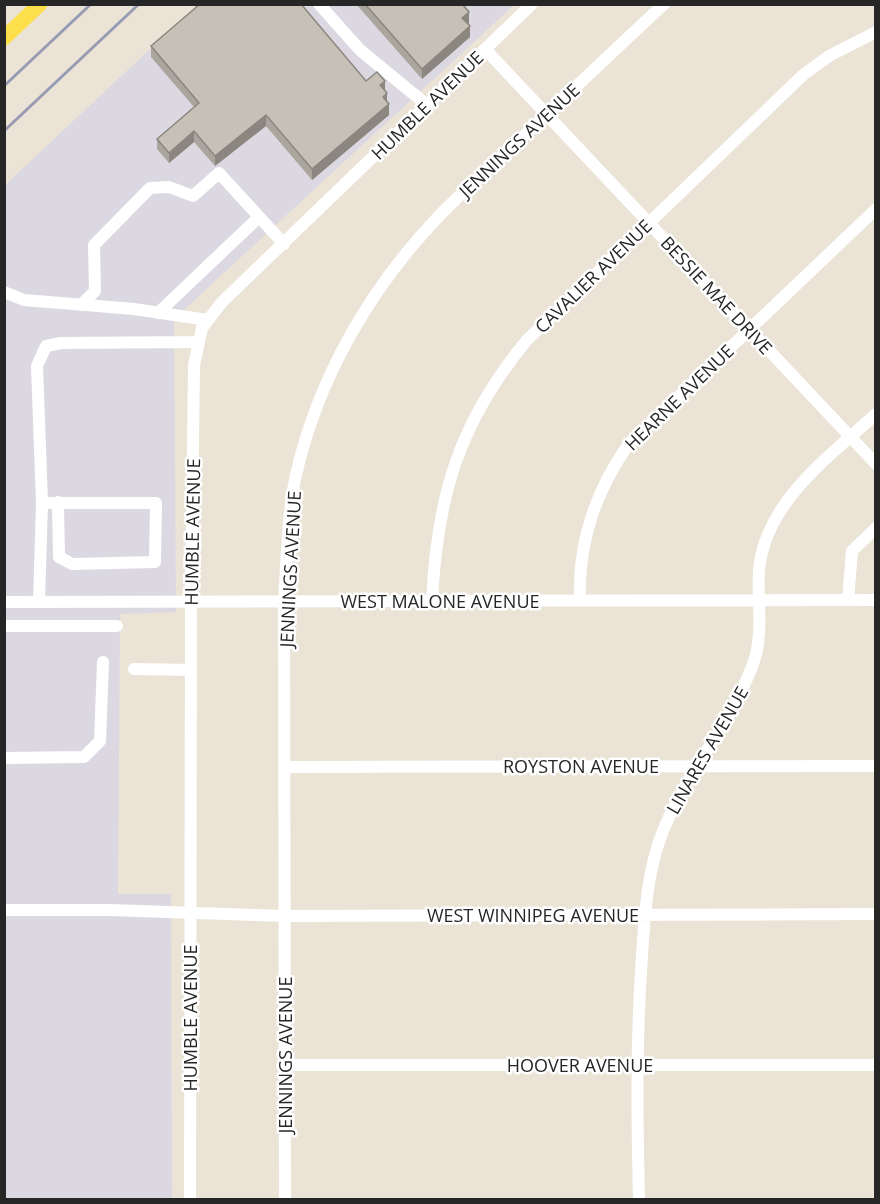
<svg xmlns="http://www.w3.org/2000/svg" width="880" height="1204" font-family="'Open Sans',sans-serif">
  <style>
    .industrial { fill: #dbd8e2 }
    .lines { fill: none; stroke-linecap: round; stroke-linejoin: round }
    .minor { stroke: #fff; stroke-width: 12 }
    .major { stroke: #fcdf4a; stroke-width: 15 }
    .rail { stroke: #999bb3; stroke-width: 3 }
    .wall { fill: #aaa59d }
    .shaded-wall { fill: #8b867f }
    .building { fill: #c6c0b6; stroke: #8b867f; stroke-width: 1.5 }
    .labels { text-anchor: middle; dominant-baseline: central; stroke-width: 5; stroke-linejoin: round; paint-order: stroke }
    .street-label { font-size: 18px; fill: #262626; stroke: #fff }
  </style>
  <rect width="100%" height="100%" fill="#ebe3d6"/>
  <path class="industrial" d="M 197,5 L 514,5 L 174,319 L 176,612 L 120,614 L 118,894 L 171,894 L 172,1199 L 5,1200 L 5,185 Z"/>
  <g class="lines">
    <path class="minor" d="M 319,4 L 360,50 L 427,105
      M 485,49 L 876,464
      M 4,292 L 24,300 L 134,309 L 208,320
      M 81,305 L 95,291 L 94,245 L 150,188 L 169,187 L 193,196 L 219,173 L 284,244
      M 158,313 L 259,217
      M 42,503 L 37,366 L 46,346 L 61,343 L 198,342
      M 580,600 C 578,542 595,492 628,445 L 876,209
      M 848,600 L 852,551 L 876,528
      M 432,601 C 437,496 459,422 527,340 L 803,75 L 829,56 L 876,32
      M 4,602 L 876,600
      M 39,602 L 42,503 L 156,503 L 155,562 L 72,564 L 59,557 L 58,502
      M 4,626 L 117,626
      M 134,669 L 191,670
      M 4,758 L 84,757 L 100,741 L 103,662
      M 286,767 L 876,766
      M 4,910 L 109,910 L 285,916 L 876,914
      M 285,1065 L 876,1065
      M 190,1200 L 191,601 L 194,365 L 202,328 L 222,302 L 532,4
      M 285,1200 L 284,601 C 287,559 287,516 296,475 C 318,378 370,288 439,216 C 465,189 494,164 522,138 C 569,93 616,49 664,4
      M 639,1200 C 637,1116 636,1039 642,955 C 645,913 647,871 663,831 C 687,771 731,724 753,664 C 764,635 757,601 759,570 C 765,502 830,456 876,414"/>
    <path class="major" d="M 4,38 L 40,4"/>
    <path class="rail" d="M 4,86 L 91,4
      M 4,131 L 139,4"/>
  </g>
  <path class="wall" d="M 356,4 L 467,4 L 464,7 L 469,23 L 468,24 L 470,37 L 422,79 Z
    M 151,46 L 366,81 L 385,90 L 389,115 L 312,180 L 266,126 L 215,166 L 194,142 L 169,163 L 157,149 L 157,139 L 194,107 L 151,57 Z"/>
  <path class="shaded-wall" d="M 469,12 L 469,23 L 462,29 L 462,18 Z
    M 470,26 L 470,37 L 422,79 L 422,69 Z
    M 385,81 L 385,92 L 380,85 Z
    M 387,93 L 387,104 L 383,97 Z
    M 389,104 L 389,115 L 312,180 L 312,169 Z
    M 266,115 L 266,126 L 215,166 L 215,156 Z
    M 194,131 L 194,142 L 169,163 L 169,153 Z"/>
  <path class="building" d="M 200,4 L 301,4 L 366,81 L 377,72 L 385,81 L 380,85 L 387,93 L 383,97 L 389,104 L 312,169 L 266,115 L 215,156 L 194,131 L 169,153 L 157,139 L 199,103 L 151,46 Z
    M 365,4 L 462,4 L 469,12 L 462,18 L 470,26 L 422,69 Z"/>
  <g class="labels">
    <g class="street-label">
      <text transform="translate(427 105) rotate(-44)">HUMBLE AVENUE</text>
      <text transform="translate(519 140) rotate(-43)">JENNINGS AVENUE</text>
      <text transform="translate(593 276) rotate(-44)">CAVALIER AVENUE</text>
      <text transform="translate(717 295) rotate(47)">BESSIE MAE DRIVE</text>
      <text transform="translate(679 397) rotate(-44)">HEARNE AVENUE</text>
      <text transform="translate(192 532) rotate(-89)">HUMBLE AVENUE</text>
      <text transform="translate(290 569) rotate(-87)">JENNINGS AVENUE</text>
      <text x="440" y="601">WEST MALONE AVENUE</text>
      <text transform="translate(707 750) rotate(-60)">LINARES AVENUE</text>
      <text x="581" y="766">ROYSTON AVENUE</text>
      <text x="533" y="915">WEST WINNIPEG AVENUE</text>
      <text transform="translate(190 1018) rotate(-90)">HUMBLE AVENUE</text>
      <text transform="translate(285 1055) rotate(-90)">JENNINGS AVENUE</text>
      <text x="580" y="1065">HOOVER AVENUE</text>
    </g>
  </g>
  <rect width="880" height="1204" fill="none" stroke="#262626" stroke-width="12"/>
</svg>
